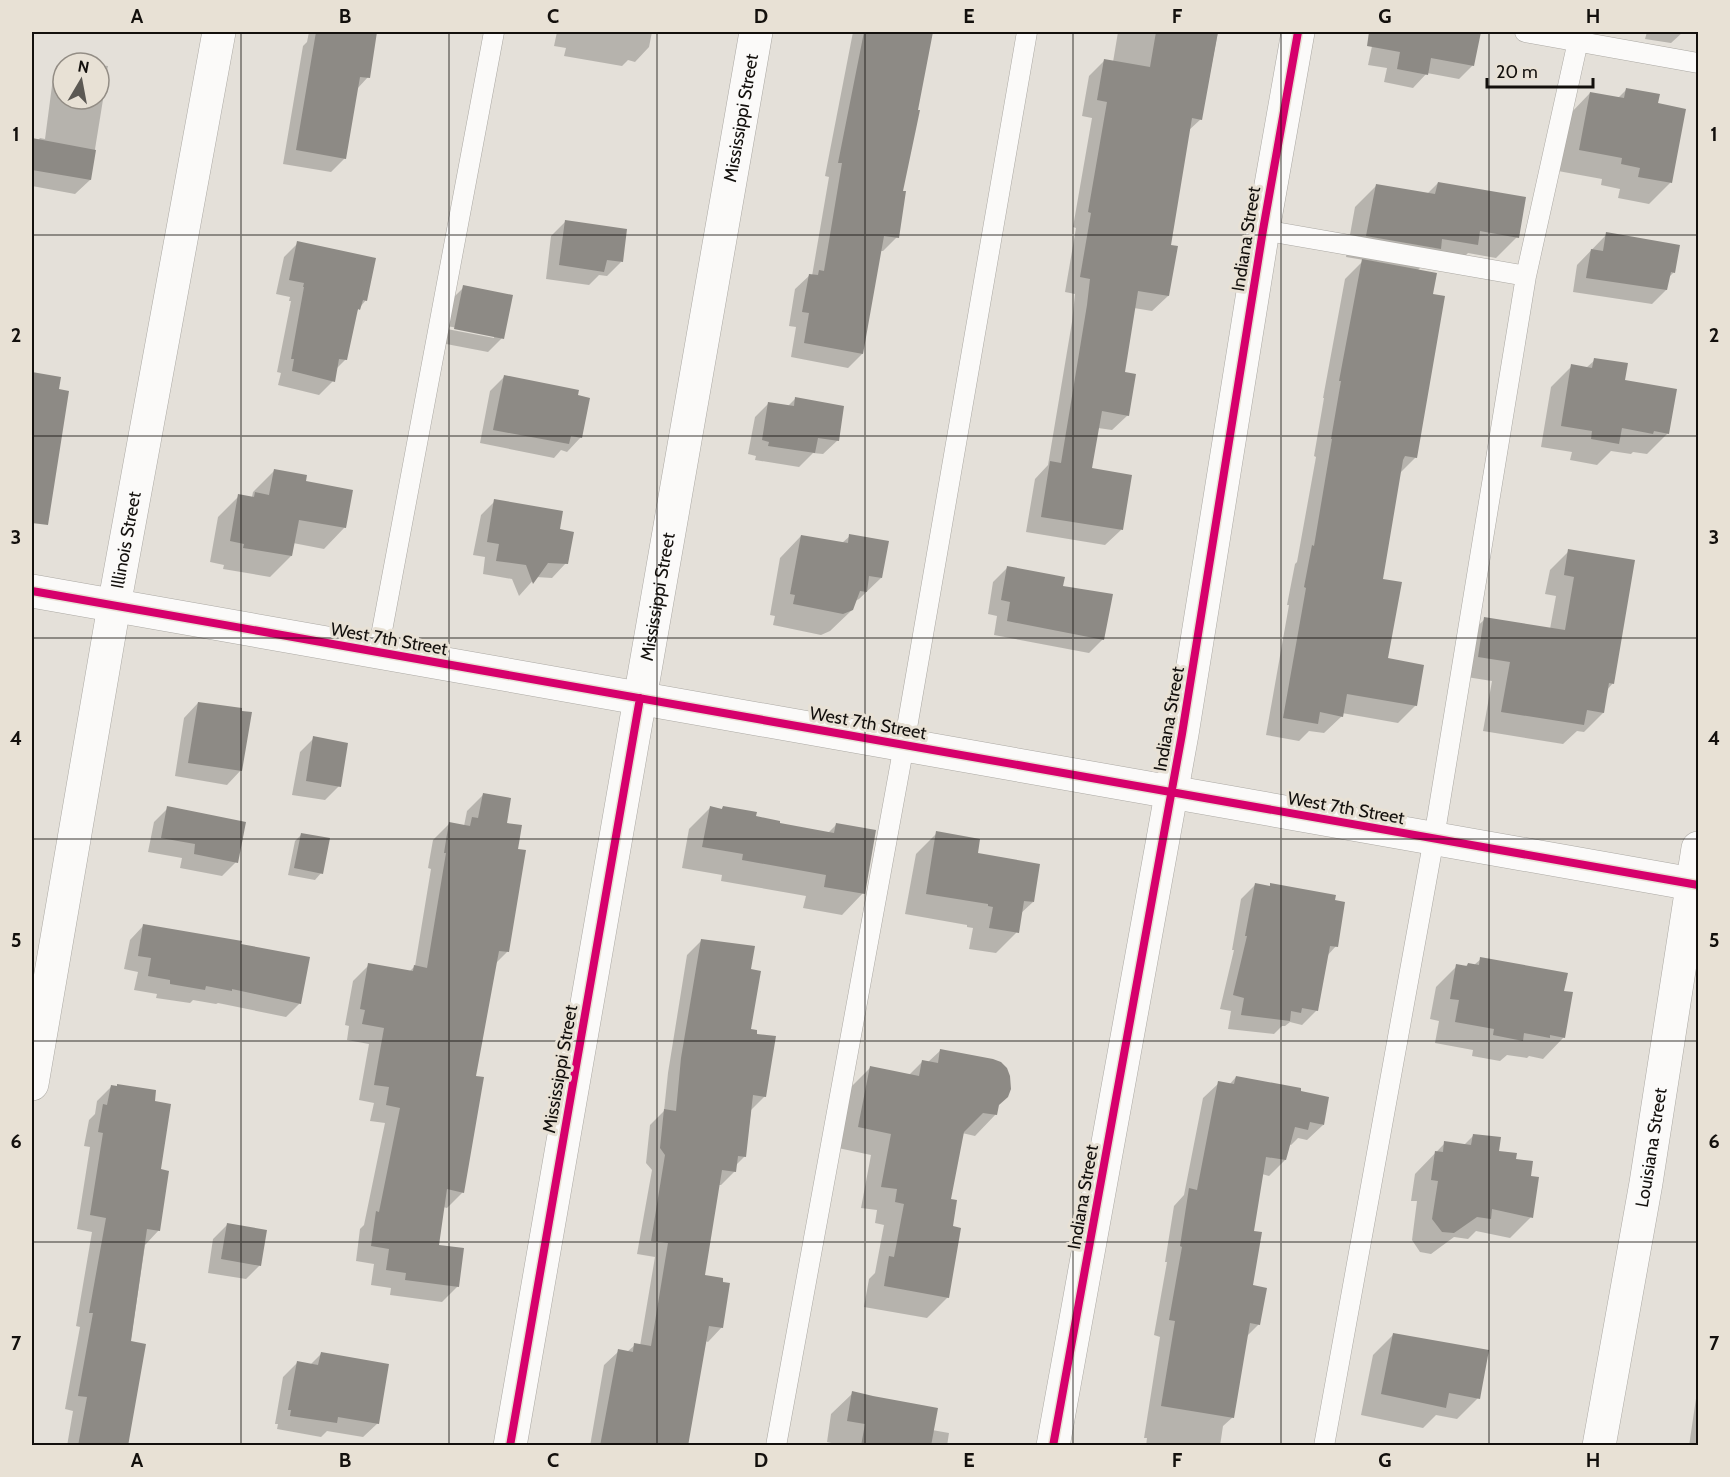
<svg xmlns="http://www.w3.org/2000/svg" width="1730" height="1477" font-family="Cabin,sans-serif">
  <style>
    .shadow { fill: #0003; fill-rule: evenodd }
    .building { fill: #8d8a85 }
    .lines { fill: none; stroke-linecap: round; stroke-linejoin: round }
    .lane-casing { stroke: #aba8a3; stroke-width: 21 }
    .street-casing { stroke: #aba8a3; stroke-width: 34 }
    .lane { stroke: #fbfaf9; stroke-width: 20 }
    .street { stroke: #fbfaf9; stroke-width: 33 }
    .cycleway-casing { stroke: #e8e1d5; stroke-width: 11 }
    .cycleway { stroke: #d6006c; stroke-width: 8 }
    .grid { fill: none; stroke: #13100d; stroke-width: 1.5; stroke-opacity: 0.55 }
    .labels { text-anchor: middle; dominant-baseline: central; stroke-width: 6; stroke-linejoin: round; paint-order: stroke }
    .street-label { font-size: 18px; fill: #13100d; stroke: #e8e1d5 }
    .neatline { fill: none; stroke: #13100d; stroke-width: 2 }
    .grid-label { font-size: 20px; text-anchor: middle; font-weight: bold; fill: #13100d }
  </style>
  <rect width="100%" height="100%" fill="#e4e0d9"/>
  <path class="shadow" d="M 309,32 L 376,32 L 368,77 L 357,89 L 345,158 L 331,172 L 283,164 L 303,46 L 307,42 Z
    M 557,32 L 652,32 L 649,47 L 635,62 L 628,60 L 622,66 L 564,56 L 566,48 L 554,46 Z
    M 853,32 L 931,32 L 901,192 L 897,237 L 883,251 L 880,251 L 862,354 L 848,368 L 791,357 L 796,327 L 789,326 L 795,289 L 810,275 L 812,276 L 829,177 L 825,176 Z
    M 1118,32 L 1218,32 L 1201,119 L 1188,131 L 1169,246 L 1168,296 L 1152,311 L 1134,308 L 1123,373 L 1128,415 L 1112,430 L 1098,428 L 1090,470 L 1121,530 L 1105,545 L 1026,532 L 1035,479 L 1048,465 L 1072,322 L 1075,294 L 1065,292 L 1076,228 L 1073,227 L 1092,118 L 1082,116 L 1089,76 L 1105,60 L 1113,62 Z
    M 1375,32 L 1479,32 L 1473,65 L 1459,79 L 1427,73 L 1413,88 L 1384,82 L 1387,68 L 1368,65 Z
    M 1647,32 L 1683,32 L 1671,43 L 1645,39 Z
    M 69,60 L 86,63 L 67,63 Z
    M 99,65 L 108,66 L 106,75 L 107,75 L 90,180 L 75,194 L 32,186 L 32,147 L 40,138 L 45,139 L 53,78 L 63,67 L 63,99 L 99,99 Z
    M 1626,90 L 1657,104 L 1670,183 L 1649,204 L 1618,198 L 1620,189 L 1601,185 L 1602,179 L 1558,171 L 1569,115 L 1590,93 L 1617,99 Z
    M 1438,183 L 1517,237 L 1496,258 L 1468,253 L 1455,266 L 1427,261 L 1417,271 L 1416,457 L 1400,473 L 1382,580 L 1386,660 L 1416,705 L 1398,723 L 1342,713 L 1342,716 L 1324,733 L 1309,731 L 1299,741 L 1266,735 L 1289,605 L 1287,605 L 1295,564 L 1297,562 L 1316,457 L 1314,456 L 1324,398 L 1323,398 L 1345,279 L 1364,260 L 1346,257 L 1355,207 L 1376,186 L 1427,194 Z
    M 566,221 L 621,262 L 607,276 L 599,275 L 589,285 L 546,279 L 551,236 Z
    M 1607,234 L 1674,272 L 1668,278 L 1666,290 L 1652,304 L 1573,292 L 1577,265 Z
    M 298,243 L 366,300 L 355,313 L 346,359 L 335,370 L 333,381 L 319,395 L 278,385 L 281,373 L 277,372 L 291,301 L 289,301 L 290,297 L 276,294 L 284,257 Z
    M 464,287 L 502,338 L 488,352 L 441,343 L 450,301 ZM 447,326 L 494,335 L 494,338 L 447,329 Z
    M 1595,360 L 1624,382 L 1668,433 L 1647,454 L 1633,452 L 1631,454 L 1611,451 L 1597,465 L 1570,460 L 1572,452 L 1541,447 L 1551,387 L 1572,366 L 1586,368 Z
    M 32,374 L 59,379 L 48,509 L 34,523 L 32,523 Z
    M 504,377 L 581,437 L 567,452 L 561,450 L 554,458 L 480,443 L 490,391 Z
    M 796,398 L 838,440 L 823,454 L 813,453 L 799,467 L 755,460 L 756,456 L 748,454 L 755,417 L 769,403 L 788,406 Z
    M 274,471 L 304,482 L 345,527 L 324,549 L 293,543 L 291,556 L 270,577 L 223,569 L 224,565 L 210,562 L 218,517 L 239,496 L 252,497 L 253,492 Z
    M 495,501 L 558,530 L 566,563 L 552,578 L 536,577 L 519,596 L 512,579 L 483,574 L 485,557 L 473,555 L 481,515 Z
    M 801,536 L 842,543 L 850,536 L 881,578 L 859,599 L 855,601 L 852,610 L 830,631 L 821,635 L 773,625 L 775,616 L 770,615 L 780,558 Z
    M 1569,551 L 1613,683 L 1607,690 L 1603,713 L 1584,732 L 1577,731 L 1563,744 L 1483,731 L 1492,681 L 1460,676 L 1465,638 L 1485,619 L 1550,629 L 1556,596 L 1545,594 L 1550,570 Z
    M 1007,568 L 1061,587 L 1103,639 L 1089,653 L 994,635 L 997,616 L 988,614 L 993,582 Z
    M 198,703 L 241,770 L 227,785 L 175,776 L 184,718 Z
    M 314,738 L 339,786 L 325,800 L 292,795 L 300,752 Z
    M 483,795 L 505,825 L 507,952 L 495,964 L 474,1077 L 463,1192 L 447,1208 L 443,1207 L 438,1246 L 458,1286 L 442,1302 L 390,1295 L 391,1288 L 371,1285 L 374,1264 L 356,1261 L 360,1229 L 364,1225 L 385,1123 L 370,1121 L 374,1103 L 359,1100 L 369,1044 L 347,1040 L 349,1026 L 345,1025 L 353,981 L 369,965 L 409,972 L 415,966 L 431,869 L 428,868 L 433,840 L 449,824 L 464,826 L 467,811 Z
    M 723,807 L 778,824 L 828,833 L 836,825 L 863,893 L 842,915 L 803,908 L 806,896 L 721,881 L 722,875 L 682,868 L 689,829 L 710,808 L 721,810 Z
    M 168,808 L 236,862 L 222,876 L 180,868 L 182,858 L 148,852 L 154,822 Z
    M 937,833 L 976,855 L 1033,902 L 1020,914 L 1017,932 L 996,953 L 969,949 L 973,928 L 967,927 L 967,925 L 905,914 L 916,854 Z
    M 302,834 L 321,873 L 315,880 L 288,875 L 295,841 Z
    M 1255,885 L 1268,887 L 1271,885 L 1333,901 L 1336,946 L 1327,956 L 1317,1010 L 1302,1025 L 1290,1022 L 1285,1026 L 1282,1026 L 1274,1034 L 1228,1029 L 1231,1011 L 1220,1009 L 1234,950 L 1232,950 L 1241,899 Z
    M 144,925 L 240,945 L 300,1003 L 286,1017 L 218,1003 L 216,1004 L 193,1000 L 190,1003 L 156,998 L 157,994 L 134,990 L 138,972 L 124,969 L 130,940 Z
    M 702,940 L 749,970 L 749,1030 L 765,1096 L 751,1110 L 745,1156 L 735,1166 L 735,1171 L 721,1185 L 718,1185 L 704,1276 L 722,1327 L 708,1342 L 705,1341 L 687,1446 L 590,1446 L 604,1365 L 619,1351 L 627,1352 L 635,1345 L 640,1346 L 655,1257 L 637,1254 L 652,1170 L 646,1163 L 650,1125 L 664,1111 L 668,1073 L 687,955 Z
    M 1481,959 L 1563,992 L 1564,1037 L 1543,1059 L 1529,1056 L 1527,1058 L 1507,1055 L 1500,1061 L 1472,1056 L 1473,1050 L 1435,1043 L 1439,1021 L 1430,1019 L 1436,987 L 1457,966 L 1465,967 L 1468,964 L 1474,965 Z
    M 941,1050 L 998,1105 L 996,1114 L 975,1136 L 962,1133 L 949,1200 L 948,1297 L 927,1318 L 864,1307 L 869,1279 L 875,1273 L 884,1225 L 875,1223 L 877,1210 L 861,1208 L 871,1155 L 838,1148 L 849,1089 L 870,1068 L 909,1075 L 923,1061 L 928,1062 Z
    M 1236,1077 L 1323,1125 L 1307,1140 L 1298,1138 L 1291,1145 L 1289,1144 L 1285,1160 L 1269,1176 L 1262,1174 L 1253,1232 L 1251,1286 L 1259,1324 L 1246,1337 L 1233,1417 L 1223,1426 L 1220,1446 L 1146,1446 L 1147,1438 L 1144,1438 L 1160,1337 L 1154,1335 L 1167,1262 L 1165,1262 L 1174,1206 L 1184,1195 L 1203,1098 L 1219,1083 L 1229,1085 Z
    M 118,1085 L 159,1170 L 159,1230 L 145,1245 L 115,1446 L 67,1446 L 73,1411 L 65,1409 L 80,1327 L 76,1326 L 92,1232 L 77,1229 L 90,1147 L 84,1146 L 89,1120 L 95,1114 L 97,1101 L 111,1087 L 115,1088 Z
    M 1474,1135 L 1498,1152 L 1514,1160 L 1530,1177 L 1531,1217 L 1510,1238 L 1476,1231 L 1468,1239 L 1454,1237 L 1431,1254 L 1420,1252 L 1412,1240 L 1417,1201 L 1411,1201 L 1415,1174 L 1445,1143 L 1464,1145 Z
    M 227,1225 L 260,1265 L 246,1279 L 208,1273 L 213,1239 Z
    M 1394,1334 L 1488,1351 L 1478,1398 L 1457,1419 L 1436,1415 L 1423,1428 L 1361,1415 L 1373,1355 Z
    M 321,1354 L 378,1423 L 363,1437 L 327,1431 L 321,1437 L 277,1429 L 278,1424 L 275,1424 L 283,1377 L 297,1363 L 310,1365 Z
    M 1698,1385 L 1698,1446 L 1689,1446 Z
    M 853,1393 L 932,1430 L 949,1433 L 947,1446 L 844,1446 L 827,1442 L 831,1414 Z"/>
  <path class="building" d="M 316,32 L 377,32 L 370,78 L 360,77 L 346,159 L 296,150 Z
    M 864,32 L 933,32 L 918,110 L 920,110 L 903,191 L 906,191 L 899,238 L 884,236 L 863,354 L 804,343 L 809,313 L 802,312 L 809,274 L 818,275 L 819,270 L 824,271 L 842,163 L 838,163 Z
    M 1156,32 L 1218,32 L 1202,120 L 1192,118 L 1171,245 L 1178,246 L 1169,296 L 1138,291 L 1125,372 L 1136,374 L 1129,416 L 1102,411 L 1092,468 L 1132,475 L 1123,530 L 1041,517 L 1050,461 L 1061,463 L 1087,305 L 1090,279 L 1080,277 L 1091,213 L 1088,212 L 1107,102 L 1097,100 L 1104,59 L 1150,67 Z
    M 1369,32 L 1481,32 L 1474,66 L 1431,58 L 1428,75 L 1397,69 L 1400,52 L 1367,46 Z
    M 1626,88 L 1660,94 L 1658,103 L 1686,109 L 1672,183 L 1638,177 L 1640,168 L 1621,164 L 1622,158 L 1579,150 L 1590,92 L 1624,98 Z
    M 32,138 L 96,150 L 91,180 L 32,170 Z
    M 1438,182 L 1526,197 L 1519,238 L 1480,231 L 1478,245 L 1442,239 L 1441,249 L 1366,236 L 1376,184 L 1435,194 Z
    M 565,220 L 627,229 L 623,262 L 607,260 L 604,272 L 559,265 Z
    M 1606,232 L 1680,245 L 1675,273 L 1671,272 L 1667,290 L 1586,278 L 1591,249 L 1603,251 Z
    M 297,241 L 376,258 L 367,301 L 363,300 L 360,310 L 358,309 L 347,360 L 339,359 L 335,382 L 292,371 L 294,359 L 291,359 L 304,287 L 303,287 L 304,283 L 289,280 Z
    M 1362,259 L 1437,273 L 1433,294 L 1445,296 L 1417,458 L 1405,456 L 1403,460 L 1383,579 L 1402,582 L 1388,658 L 1424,665 L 1417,706 L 1347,694 L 1343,717 L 1320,712 L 1318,724 L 1283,718 L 1306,588 L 1304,587 L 1312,545 L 1314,546 L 1332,439 L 1331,439 L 1341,381 L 1339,381 Z
    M 463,285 L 513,295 L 504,339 L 454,329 Z
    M 1594,358 L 1628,363 L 1625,380 L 1677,389 L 1669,434 L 1654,431 L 1653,434 L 1622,428 L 1619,444 L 1591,439 L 1592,431 L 1561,426 L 1571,364 L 1592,368 Z
    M 32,372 L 61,377 L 59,389 L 69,391 L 48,525 L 32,523 Z
    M 504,375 L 579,390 L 578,395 L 590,398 L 582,438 L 571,436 L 569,444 L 493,430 Z
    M 795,397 L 844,406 L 839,441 L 818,438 L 815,453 L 768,446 L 769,442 L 762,440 L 768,402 L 794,406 Z
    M 274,469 L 307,475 L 306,481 L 353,490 L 346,528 L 299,520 L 292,556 L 243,548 L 244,544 L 230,541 L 238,494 L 254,497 L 255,492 L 269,495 Z
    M 494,499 L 563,511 L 560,529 L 574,532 L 568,564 L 548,563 L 533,584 L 526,565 L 496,561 L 499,544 L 487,542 Z
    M 849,534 L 889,541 L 882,578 L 869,576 L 867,592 L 860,591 L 853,610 L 843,614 L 793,604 L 795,595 L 790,594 L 801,535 L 848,543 Z
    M 1568,549 L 1635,560 L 1614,684 L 1609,683 L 1604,713 L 1587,710 L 1584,725 L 1501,712 L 1510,662 L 1478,657 L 1484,617 L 1565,630 L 1574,577 L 1564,575 Z
    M 1007,566 L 1065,577 L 1063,586 L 1113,594 L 1104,640 L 1007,621 L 1010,602 L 1001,600 Z
    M 198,702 L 242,708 L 242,711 L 252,712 L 242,771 L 188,763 Z
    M 313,736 L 348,743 L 341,787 L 306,781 Z
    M 483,793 L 511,798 L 507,823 L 522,825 L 518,849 L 526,850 L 509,952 L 499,951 L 476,1076 L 484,1077 L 464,1193 L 447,1189 L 439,1245 L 464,1248 L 459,1287 L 405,1280 L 406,1273 L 386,1270 L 389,1249 L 371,1246 L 376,1211 L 379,1212 L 400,1108 L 386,1105 L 389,1087 L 374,1085 L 384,1028 L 362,1024 L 365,1010 L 360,1009 L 368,963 L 413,971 L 414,965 L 427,968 L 446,853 L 444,853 L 449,822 L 470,826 L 472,817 L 478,818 Z
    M 167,806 L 246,822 L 238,863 L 194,854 L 195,844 L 161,838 Z
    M 710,806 L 722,809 L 723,806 L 757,812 L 756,816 L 780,821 L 780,823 L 834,833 L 836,823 L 876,830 L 865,894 L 824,887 L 826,875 L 742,860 L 743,854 L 702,847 Z
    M 936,831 L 980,839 L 978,853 L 1040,864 L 1034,902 L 1024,901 L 1019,933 L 989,928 L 993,907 L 988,906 L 988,904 L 926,894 Z
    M 301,833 L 330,838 L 323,874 L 294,868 Z
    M 1255,883 L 1270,886 L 1270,883 L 1336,895 L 1335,900 L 1345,902 L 1338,947 L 1330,946 L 1318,1011 L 1302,1008 L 1301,1013 L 1291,1011 L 1290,1021 L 1241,1015 L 1244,998 L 1233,995 L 1247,936 L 1245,936 Z
    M 143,924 L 242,941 L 241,944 L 310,957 L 301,1004 L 232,989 L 232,991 L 206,986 L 205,990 L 170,984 L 170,980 L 148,976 L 151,958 L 138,956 Z
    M 701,939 L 755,946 L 751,969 L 761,971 L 751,1029 L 757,1030 L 757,1034 L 776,1036 L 766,1097 L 753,1095 L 746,1157 L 738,1156 L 736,1172 L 722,1170 L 705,1275 L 723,1278 L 723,1282 L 730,1283 L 723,1328 L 709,1326 L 688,1446 L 600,1446 L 618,1349 L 633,1352 L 634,1343 L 651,1346 L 668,1243 L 651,1241 L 665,1155 L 660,1148 L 664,1109 L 676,1111 L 681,1058 Z
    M 1480,957 L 1568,973 L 1564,991 L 1573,992 L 1565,1038 L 1550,1035 L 1550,1038 L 1524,1033 L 1523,1041 L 1493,1035 L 1494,1029 L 1455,1022 L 1459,1000 L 1450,999 L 1456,964 L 1467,966 L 1468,963 L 1479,965 Z
    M 940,1049 L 993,1059 L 1001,1062 L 1007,1068 L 1010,1076 L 1011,1089 L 1008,1097 L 999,1105 L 997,1115 L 983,1113 L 964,1132 L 951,1199 L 957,1200 L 953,1226 L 961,1228 L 949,1298 L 884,1286 L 889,1256 L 894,1257 L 904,1204 L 895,1202 L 897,1189 L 881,1187 L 891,1134 L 858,1127 L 870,1066 L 919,1076 L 922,1060 L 938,1063 Z
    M 1236,1076 L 1301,1088 L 1301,1091 L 1329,1097 L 1324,1125 L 1310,1122 L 1308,1130 L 1295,1127 L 1286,1160 L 1266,1157 L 1254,1231 L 1262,1232 L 1253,1285 L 1267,1288 L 1260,1325 L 1250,1323 L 1234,1418 L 1161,1406 L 1175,1321 L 1169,1320 L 1182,1247 L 1180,1246 L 1189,1188 L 1197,1190 L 1218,1081 L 1234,1084 Z
    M 117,1084 L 156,1090 L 155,1101 L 171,1104 L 161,1169 L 169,1171 L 160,1231 L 147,1229 L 131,1341 L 146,1344 L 128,1446 L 78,1446 L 87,1397 L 78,1396 L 93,1313 L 89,1313 L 106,1218 L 90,1215 L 103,1133 L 98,1132 L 103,1104 L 107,1105 L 111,1085 L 117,1086 Z
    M 1473,1134 L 1501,1137 L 1499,1151 L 1517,1153 L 1516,1159 L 1533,1161 L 1531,1176 L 1539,1177 L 1533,1218 L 1492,1209 L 1491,1219 L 1477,1217 L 1454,1233 L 1442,1232 L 1432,1219 L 1438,1181 L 1431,1180 L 1435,1151 L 1443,1152 L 1444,1141 L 1471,1145 Z
    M 227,1223 L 267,1230 L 261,1266 L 221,1259 Z
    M 1393,1333 L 1489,1350 L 1480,1399 L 1449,1393 L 1446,1408 L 1381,1394 Z
    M 321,1352 L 389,1364 L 379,1424 L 338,1417 L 337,1423 L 290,1416 L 291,1410 L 288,1410 L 297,1361 L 318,1365 Z
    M 852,1391 L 873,1396 L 938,1408 L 931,1446 L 861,1446 L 865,1424 L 847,1421 Z"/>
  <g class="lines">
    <g class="lane-casing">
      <path id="lane" d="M 1525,32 L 1698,63
        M 1263,230 L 1526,276 L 1434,838 L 1324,1446
        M 1526,276 L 1578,41
        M 378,652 L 494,32
        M 776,1446 L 904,745 L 1027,32"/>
    </g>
    <g class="street-casing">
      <g id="street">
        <path d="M 32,591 L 1698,885"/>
        <path id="s1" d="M 32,1084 L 114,606 L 219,32"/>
        <path id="s2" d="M 510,1446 L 756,32"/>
        <path d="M 1053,1446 L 1182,734 L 1263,230 L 1298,32"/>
        <path id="s3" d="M 1599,1446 L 1646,1183 L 1698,848"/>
      </g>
    </g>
    <use href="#lane" class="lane"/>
    <use href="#street" class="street"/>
    <g class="cycleway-casing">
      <path id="cycleway" d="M 32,591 L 1698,885
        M 510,1446 L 640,698
        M 1053,1446 L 1182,734 L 1263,230 L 1298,32"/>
    </g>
    <use href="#cycleway" class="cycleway"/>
  </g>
  <path class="grid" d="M 241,32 L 241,1446M 449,32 L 449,1446M 657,32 L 657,1446M 865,32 L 865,1446M 1073,32 L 1073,1446M 1281,32 L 1281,1446M 1489,32 L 1489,1446M 32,235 L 1698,235M 32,436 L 1698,436M 32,638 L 1698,638M 32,839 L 1698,839M 32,1041 L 1698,1041M 32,1242 L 1698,1242"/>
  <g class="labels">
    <g class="street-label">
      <text stroke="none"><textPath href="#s2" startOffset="1348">Mississippi Street</textPath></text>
      <text transform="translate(1246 239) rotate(-81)">Indiana Street</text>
      <text stroke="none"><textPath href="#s1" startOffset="552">Illinois Street</textPath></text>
      <text stroke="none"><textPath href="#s2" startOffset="862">Mississippi Street</textPath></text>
      <text transform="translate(389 639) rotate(10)">West 7th Street</text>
      <text transform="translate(1169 719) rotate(-80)">Indiana Street</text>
      <text transform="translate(868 723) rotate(10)">West 7th Street</text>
      <text transform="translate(1346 808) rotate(10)">West 7th Street</text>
      <text transform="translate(560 1069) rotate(-80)">Mississippi Street</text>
      <text stroke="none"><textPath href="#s3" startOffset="303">Louisiana Street</textPath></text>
      <text transform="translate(1083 1197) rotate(-80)">Indiana Street</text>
    </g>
  </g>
  <rect width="1730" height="1477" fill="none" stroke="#e8e1d5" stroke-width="66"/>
  <g transform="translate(81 81) rotate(10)"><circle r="28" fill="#e8e1d5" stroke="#938d85" stroke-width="1.5"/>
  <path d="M0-4.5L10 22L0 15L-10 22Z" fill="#5c5954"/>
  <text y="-9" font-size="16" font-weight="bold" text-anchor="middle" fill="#13100d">N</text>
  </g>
  <path d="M1487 78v9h106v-9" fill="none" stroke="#13100d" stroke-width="3"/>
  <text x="1496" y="78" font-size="18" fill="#13100d" stroke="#e8e1d5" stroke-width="4.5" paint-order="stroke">20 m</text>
  <rect x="33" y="33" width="1664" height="1411" class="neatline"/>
  <g class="grid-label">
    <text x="137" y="23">A</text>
    <text x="345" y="23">B</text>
    <text x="553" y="23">C</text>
    <text x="761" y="23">D</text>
    <text x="969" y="23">E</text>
    <text x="1177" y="23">F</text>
    <text x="1385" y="23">G</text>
    <text x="1593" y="23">H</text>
    <text x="16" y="141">1</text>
    <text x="1714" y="141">1</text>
    <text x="16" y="342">2</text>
    <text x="1714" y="342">2</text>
    <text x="16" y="544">3</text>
    <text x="1714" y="544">3</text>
    <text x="16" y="745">4</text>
    <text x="1714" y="745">4</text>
    <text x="16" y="947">5</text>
    <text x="1714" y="947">5</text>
    <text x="16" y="1148">6</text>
    <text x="1714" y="1148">6</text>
    <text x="16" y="1350">7</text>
    <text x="1714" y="1350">7</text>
    <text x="137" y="1467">A</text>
    <text x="345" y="1467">B</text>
    <text x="553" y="1467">C</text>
    <text x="761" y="1467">D</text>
    <text x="969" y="1467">E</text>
    <text x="1177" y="1467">F</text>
    <text x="1385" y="1467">G</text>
    <text x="1593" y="1467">H</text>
  </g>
</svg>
